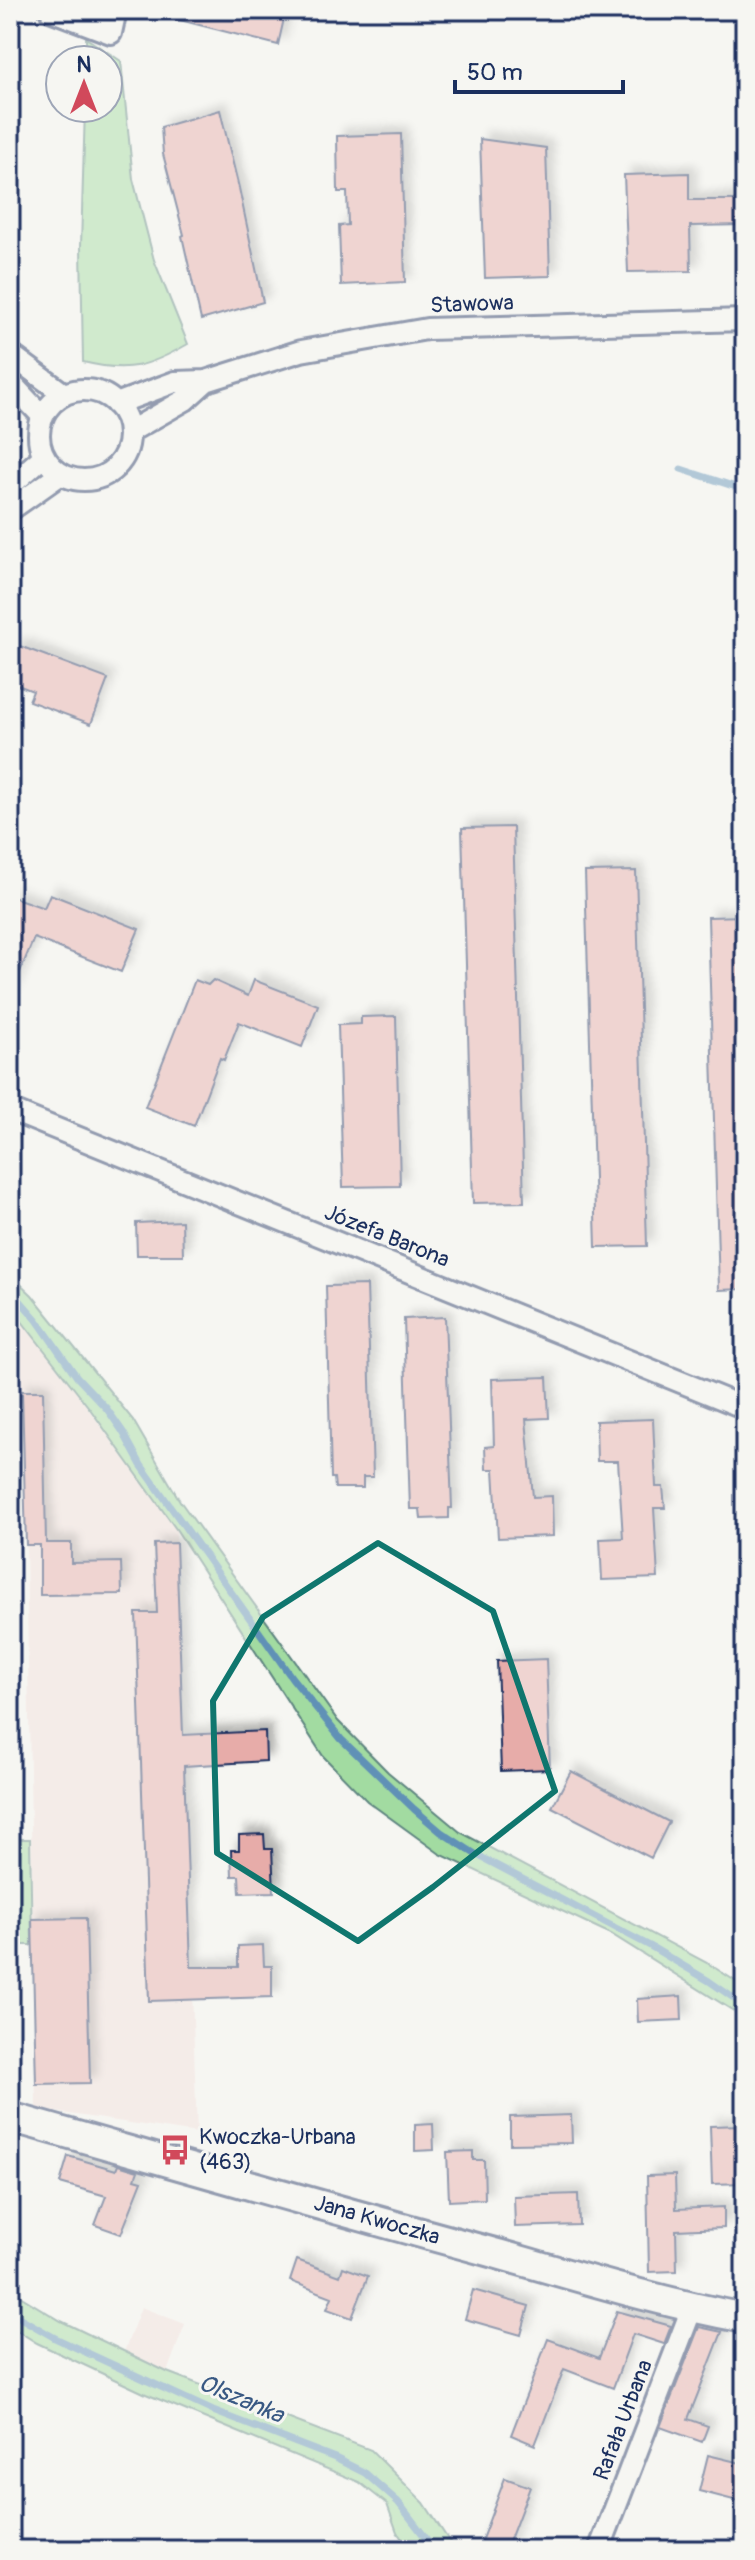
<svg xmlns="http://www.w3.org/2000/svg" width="755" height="2560" font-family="Pangolin,sans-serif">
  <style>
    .built { fill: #f2e0dc }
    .green { fill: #a2dba1; stroke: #5e8580; stroke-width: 2 }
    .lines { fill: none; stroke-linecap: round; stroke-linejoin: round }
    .stream { stroke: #6191b6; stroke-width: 7 }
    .building { fill: #e7aca9; stroke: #1b2f5e; stroke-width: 2; filter: url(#shadow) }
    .street-casing { stroke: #1b2f5e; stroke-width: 26 }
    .secondary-casing { stroke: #1b2f5e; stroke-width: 34 }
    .street { stroke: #f6f6f2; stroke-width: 20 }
    .secondary { stroke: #f6f6f2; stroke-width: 28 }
    .marked { fill: none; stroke: #0f766e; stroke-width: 6; stroke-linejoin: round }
    .labels { text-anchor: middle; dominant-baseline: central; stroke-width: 6; stroke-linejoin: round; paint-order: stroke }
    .street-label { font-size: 22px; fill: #1b2f5e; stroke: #f6f6f2 }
    .poi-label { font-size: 22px; fill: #1b2f5e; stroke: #f6f6f2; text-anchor: start }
    .water-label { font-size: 24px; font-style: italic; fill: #385883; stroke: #f6f6f2 }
  </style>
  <defs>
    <filter id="shadow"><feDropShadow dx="7" dy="-7" stdDeviation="4" flood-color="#0004"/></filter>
  </defs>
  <rect width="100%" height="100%" fill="#f6f6f2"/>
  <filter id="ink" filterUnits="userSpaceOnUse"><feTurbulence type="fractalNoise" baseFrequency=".0125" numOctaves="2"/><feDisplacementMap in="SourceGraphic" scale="16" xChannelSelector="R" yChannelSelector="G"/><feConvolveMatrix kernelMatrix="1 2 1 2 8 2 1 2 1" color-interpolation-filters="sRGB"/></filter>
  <g filter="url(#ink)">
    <path class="built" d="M 19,1314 L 176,1529 L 197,2133 L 36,2109 L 26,1547 Z
      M 141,2307 L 185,2324 L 167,2372 L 124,2352 Z"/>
    <path class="green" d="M 86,38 L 121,61 L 133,179 L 154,260 L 188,344 C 148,367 128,373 83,362 L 81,246 L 85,108 L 108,108 L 108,60 L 86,60 Z
      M 10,1274 L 32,1295 L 133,1420 L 180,1501 L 338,1721 L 388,1772 L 460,1832 L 709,1964 L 743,1986 L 745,2018 L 611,1934 L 440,1854 L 367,1801 L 323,1756 L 176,1529 L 90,1409 L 10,1306 Z
      M 10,1839 L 30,1839 L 32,1945 L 10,1945 Z
      M 10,2290 L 61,2321 L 167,2372 L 371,2450 L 424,2503 L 455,2550 L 410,2550 L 397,2532 L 387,2504 L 359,2482 L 146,2394 L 37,2343 L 10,2326 Z"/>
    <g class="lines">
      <path class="stream" d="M 681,469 L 745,490
        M 10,1289 L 37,1320 L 77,1377 L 107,1409 L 123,1432 L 141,1465 L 292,1678 L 341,1739 L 414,1809 L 441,1832 L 475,1854 L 650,1946 L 709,1981 L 745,2006
        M 10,2312 L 55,2338 L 213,2411 L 335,2458 L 365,2473 L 398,2502 L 435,2550"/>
    </g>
    <path class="building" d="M 165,10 L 286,10 L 278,45 L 164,16 Z
      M 220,110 L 239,188 L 263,302 L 201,320 L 182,236 L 184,235 L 163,154 L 161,127 Z
      M 401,134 L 405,282 L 341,285 L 339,226 L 348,225 L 347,192 L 338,192 L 337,136 Z
      M 480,139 L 546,148 L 550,276 L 485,278 Z
      M 689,173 L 689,200 L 745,200 L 745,225 L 690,226 L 691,271 L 628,272 L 624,175 Z
      M 17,645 L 108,679 L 91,724 L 29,701 L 33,691 L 10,682 L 10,664 Z
      M 513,827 L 524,1202 L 473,1203 L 462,828 Z
      M 636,871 L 647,1246 L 596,1247 L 585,872 Z
      M 50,894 L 139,929 L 121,972 L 34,938 L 10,996 L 10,896 L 44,908 Z
      M 745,916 L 745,1289 L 719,1290 L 708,917 Z
      M 195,980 L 208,985 L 213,980 L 248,996 L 254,980 L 318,1005 L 302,1047 L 239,1022 L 224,1060 L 220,1058 L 194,1126 L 145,1107 Z
      M 396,1016 L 400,1186 L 343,1187 L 338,1025 L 361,1024 L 361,1017 Z
      M 182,1221 L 183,1255 L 137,1255 L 136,1223 Z
      M 367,1285 L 373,1477 L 363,1477 L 363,1488 L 335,1488 L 334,1478 L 331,1478 L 326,1286 Z
      M 445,1317 L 452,1508 L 449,1508 L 449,1518 L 421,1519 L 420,1509 L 410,1509 L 404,1319 Z
      M 547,1377 L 549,1418 L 526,1419 L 533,1497 L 552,1496 L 553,1536 L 498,1538 L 494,1469 L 486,1469 L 485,1447 L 494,1446 L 492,1379 Z
      M 22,1391 L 43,1391 L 46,1543 L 71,1543 L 71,1563 L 121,1562 L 122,1594 L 40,1595 L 40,1545 L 26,1545 Z
      M 653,1419 L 656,1487 L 663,1487 L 665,1508 L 654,1508 L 658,1578 L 602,1580 L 600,1539 L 623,1538 L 618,1461 L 597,1461 L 596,1421 Z
      M 176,1543 L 183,1735 L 265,1731 L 266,1761 L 184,1766 L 191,1967 L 238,1967 L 238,1946 L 263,1945 L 264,1966 L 272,1966 L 272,1997 L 149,2001 L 136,1613 L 157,1613 L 154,1544 Z
      M 546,1659 L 550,1769 L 501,1771 L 497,1661 Z
      M 571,1771 L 669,1822 L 651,1858 L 552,1807 Z
      M 264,1834 L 265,1849 L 272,1849 L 274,1892 L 240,1893 L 239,1876 L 232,1876 L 231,1850 L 239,1850 L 239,1835 Z
      M 86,1918 L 90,2083 L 36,2084 L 32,1919 Z
      M 681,1996 L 682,2020 L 638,2022 L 637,1999 Z
      M 571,2115 L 572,2143 L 510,2144 L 510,2117 Z
      M 433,2124 L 434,2150 L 415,2151 L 415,2125 Z
      M 743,2125 L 745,2183 L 712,2184 L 710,2126 Z
      M 473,2151 L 473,2160 L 484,2160 L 485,2199 L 449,2201 L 447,2152 Z
      M 68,2156 L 116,2170 L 118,2165 L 138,2171 L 135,2179 L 142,2181 L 121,2234 L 95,2225 L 106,2196 L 60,2183 Z
      M 675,2175 L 676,2209 L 724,2207 L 724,2228 L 676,2230 L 677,2271 L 649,2272 L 647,2176 Z
      M 578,2194 L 579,2225 L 515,2227 L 514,2196 Z
      M 297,2260 L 340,2276 L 343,2267 L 368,2276 L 352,2318 L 327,2309 L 332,2297 L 290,2281 Z
      M 473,2290 L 529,2306 L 521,2335 L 465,2319 Z
      M 617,2311 L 671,2326 L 664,2344 L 633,2334 L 613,2388 L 564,2369 L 535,2445 L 511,2435 L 548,2339 L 599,2358 Z
      M 699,2327 L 722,2332 L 688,2419 L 708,2426 L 702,2442 L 660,2427 Z
      M 708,2455 L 745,2464 L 745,2503 L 699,2491 Z
      M 505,2478 L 530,2487 L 506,2550 L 478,2550 Z"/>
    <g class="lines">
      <g class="street-casing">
        <path id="street" d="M 50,10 L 111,33 L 116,10
          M 10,354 L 64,394
          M 10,382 L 43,417
          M39 435a45 45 0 1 1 90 0a45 45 0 1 1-90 0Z
          M 116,404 L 175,382 L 206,381 L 301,351 L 427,329 L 745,320
          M 129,432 L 185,400 L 206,381
          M 10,486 L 44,456
          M 10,510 L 61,474
          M 10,1110 L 745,1408
          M 599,2550 L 692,2308"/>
      </g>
      <g class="secondary-casing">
        <path id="secondary" d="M 10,2117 C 169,2162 328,2208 487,2251 C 573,2275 658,2302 745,2318"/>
      </g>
      <use href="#street" class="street"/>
      <use href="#secondary" class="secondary"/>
    </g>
  </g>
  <path d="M0 0H755V2560H0ZM 378,1543 L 493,1611 L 555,1791 L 433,1887 L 358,1941 L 217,1853 L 213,1701 L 263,1617 Z" fill="#f6f6f2" fill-opacity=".55" fill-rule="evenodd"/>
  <path class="marked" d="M 378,1543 L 493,1611 L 555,1791 L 433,1887 L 358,1941 L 217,1853 L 213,1701 L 263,1617 Z"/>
  <defs>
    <g id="bus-bare" transform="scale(2.4)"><path d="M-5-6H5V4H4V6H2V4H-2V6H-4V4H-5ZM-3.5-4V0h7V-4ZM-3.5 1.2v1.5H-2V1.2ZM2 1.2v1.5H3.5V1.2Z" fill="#d1495b" stroke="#f6f6f2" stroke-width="2.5" paint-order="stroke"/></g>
  </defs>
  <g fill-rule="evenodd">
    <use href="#bus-bare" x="175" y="2150"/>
  </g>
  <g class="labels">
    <g class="street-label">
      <text transform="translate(472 304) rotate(-2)">Stawowa</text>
      <text transform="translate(387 1236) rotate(22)">Józefa Barona</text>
      <text transform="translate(377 2220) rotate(16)">Jana Kwoczka</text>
      <text transform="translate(623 2420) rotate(-69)">Rafała Urbana</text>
    </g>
    <g class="poi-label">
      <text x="199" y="2137">Kwoczka-Urbana<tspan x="199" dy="25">(463)</tspan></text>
    </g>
    <g class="water-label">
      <text transform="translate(241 2399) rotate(23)">Olszanka</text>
    </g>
  </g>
  <rect width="755" height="2560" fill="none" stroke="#f6f6f2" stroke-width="40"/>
  <rect x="20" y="20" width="715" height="2520" fill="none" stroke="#1b2f5e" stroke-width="3" filter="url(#ink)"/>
  <g transform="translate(84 84)"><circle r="38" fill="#f6f6f2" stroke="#9ea6b7" stroke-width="2"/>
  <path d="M0-6L14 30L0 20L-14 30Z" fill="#d1495b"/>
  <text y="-12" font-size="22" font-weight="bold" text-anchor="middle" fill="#1b2f5e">N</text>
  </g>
  <path d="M455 80v12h168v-12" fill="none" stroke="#1b2f5e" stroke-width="4"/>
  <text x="467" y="80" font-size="24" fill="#1b2f5e" stroke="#f6f6f2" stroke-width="6" paint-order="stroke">50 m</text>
</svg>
